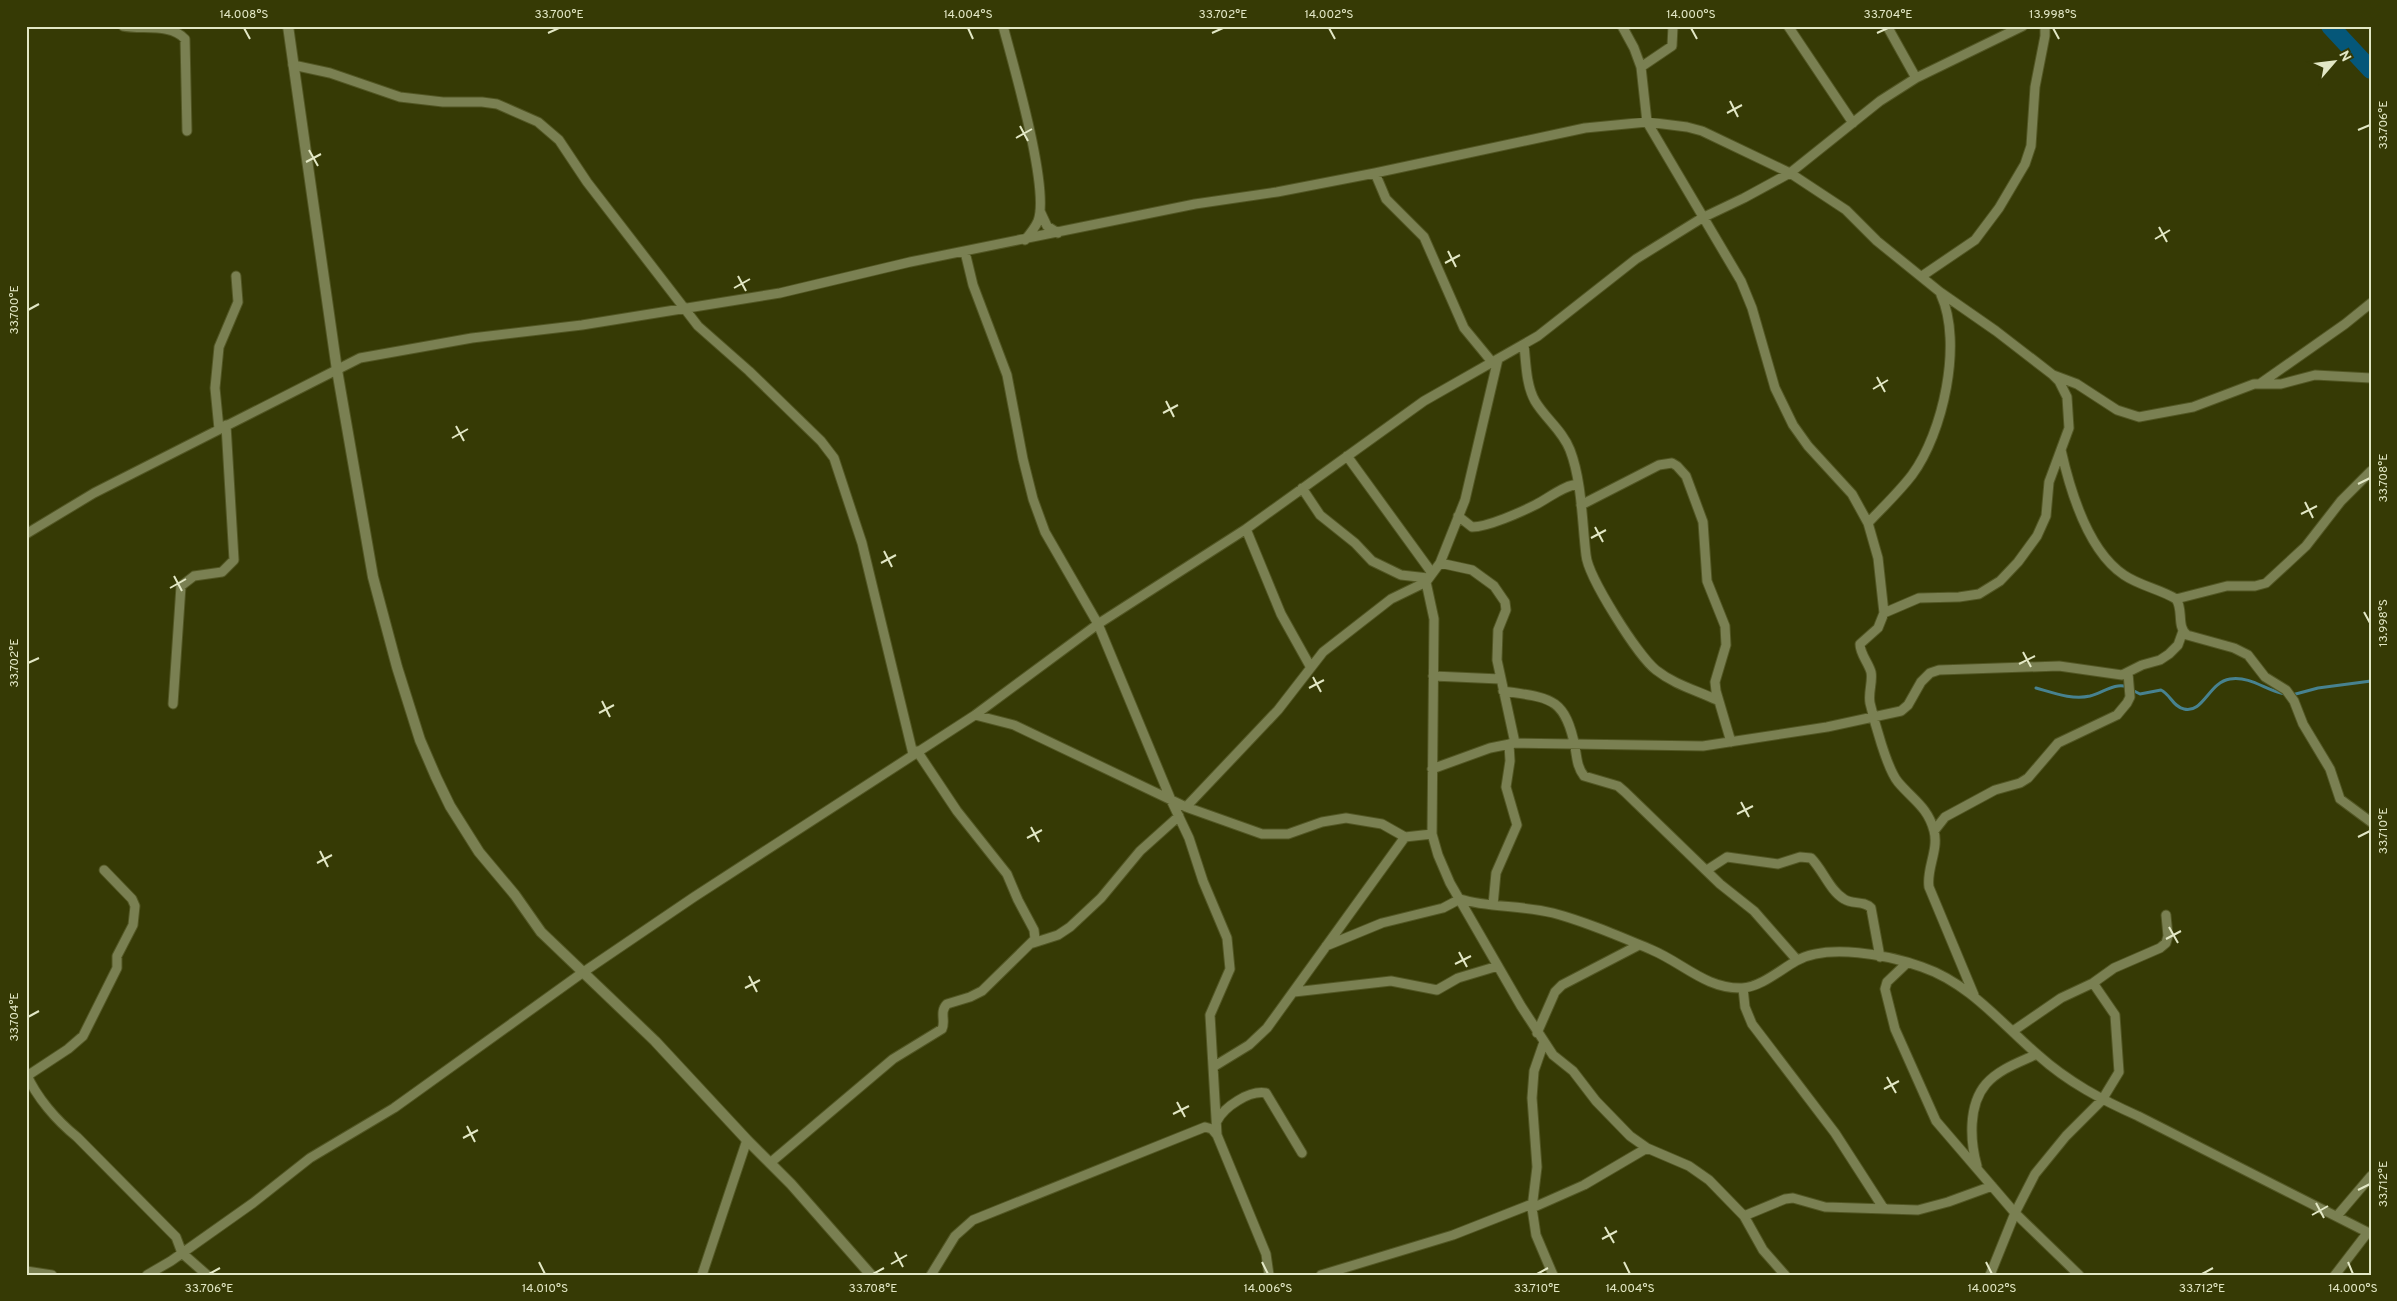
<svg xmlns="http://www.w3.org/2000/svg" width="2397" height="1301" font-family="Overpass,sans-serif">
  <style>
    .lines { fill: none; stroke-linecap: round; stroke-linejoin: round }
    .stream { stroke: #478290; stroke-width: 3 }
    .river { stroke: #055779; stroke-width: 18 }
    .minor-casing { stroke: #525624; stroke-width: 11 }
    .tertiary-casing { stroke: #525624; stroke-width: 12 }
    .minor { stroke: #7a8052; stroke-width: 9 }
    .tertiary { stroke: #7a8052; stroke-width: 10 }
    .ticks { fill: none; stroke: #e2e7c5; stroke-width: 2 }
    .neatline { fill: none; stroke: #e2e7c5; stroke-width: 2 }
    .ticks-label { font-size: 12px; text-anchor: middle; fill: #e2e7c5 }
  </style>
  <rect width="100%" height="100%" fill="#363a05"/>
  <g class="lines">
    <path class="stream" d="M 2036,688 C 2054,693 2072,700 2090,696 C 2102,693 2116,682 2127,687
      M 2132,690 L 2140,694 L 2161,690 C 2170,694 2173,707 2184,709 C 2203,714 2209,682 2230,679 C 2252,676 2266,691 2285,694
      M 2292,695 L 2318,688 L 2371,681"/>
    <path class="river" d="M 2330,26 L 2371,70"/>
    <g class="minor-casing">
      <path id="minor" d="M 123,26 C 142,30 171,23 185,39 L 187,131
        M 1003,26 C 1013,64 1050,189 1038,221 C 1035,228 1030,234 1025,240
        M 1622,26 L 1634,48 L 1641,67 L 1647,122 L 1741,281 L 1752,308 L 1775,388 L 1793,425 L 1808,446 L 1852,494 L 1868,523 L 1878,558 L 1884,613 L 1878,628 L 1860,644 C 1860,654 1868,662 1871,672 C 1873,682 1868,692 1870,703 C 1874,720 1887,769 1898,782 C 1912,799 1928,807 1934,831 C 1939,850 1926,869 1929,887 L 1974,995
        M 1788,26 L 1853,123
        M 1887,26 L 1916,78
        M 293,65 L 330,73 L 400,97 L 443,102 L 482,102 L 497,104 L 538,122 L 559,140 L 587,182 L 698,326 L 749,371 L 821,441 L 834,458 L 862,543 L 913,754
        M 1641,67 L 1672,46 L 1673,26
        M 1375,173 L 1386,199 L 1424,237 L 1464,328 L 1492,362
        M 1040,211 L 1047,226 L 1058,233
        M 965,252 L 973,285 L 1007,375 L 1023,459 L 1033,499 L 1045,532 L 1098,624 L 1171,800 L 1189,838 L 1203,881 L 1227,938 L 1230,969 L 1210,1015 L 1217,1135
        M 1922,276 L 1975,240 L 1999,208 L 2025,164 L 2031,146 L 2035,87 L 2045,36 L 2045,26
        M 1524,345 C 1526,363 1526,385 1535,401 C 1545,418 1563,431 1570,450 C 1582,481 1582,522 1586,555 C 1588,577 1638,656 1656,670 C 1675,685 1696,690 1717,700
        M 1498,359 L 1465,500 L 1440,563 L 1426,582 L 1434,619 L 1432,834 L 1438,855 L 1450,883 L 1521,1006 L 1553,1055 L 1573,1071 L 1596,1101 L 1630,1136 L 1647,1148 L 1689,1166 L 1709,1180 L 1744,1216 L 1763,1250 L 1785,1275
        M 2053,375 L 2077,384 L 2117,410 L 2139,417 L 2193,407 L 2254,384 L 2281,384 L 2315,375 L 2371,378
        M 2261,383 L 2345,324 L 2371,303
        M 219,429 L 215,388 L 219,347 L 238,302 L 236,276
        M 2061,450 C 2070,490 2088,551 2124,575 C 2140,586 2160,589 2176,599 C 2184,610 2176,626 2187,635 L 2234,648 L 2248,655 L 2265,677 L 2286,690 L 2294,701 L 2303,724 L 2330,769 L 2340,799 L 2371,822
        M 1347,456 L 1432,573
        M 1302,488 L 1320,515 L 1355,543 L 1372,561 L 1401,575 L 1428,578
        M 1581,505 L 1659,465 L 1672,463 L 1677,466 L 1686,476 L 1703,522 L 1707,581 L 1725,626 L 1726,645 L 1715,682 L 1716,691 L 1731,742
        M 1458,516 L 1472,527 C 1488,527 1521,512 1535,505 C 1549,498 1561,487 1577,484
        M 1868,523 C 1883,507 1899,492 1912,475 C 1943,433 1963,343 1941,295
        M 1246,529 L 1281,614 L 1310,666
        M 26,534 L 94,493 L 360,358 L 472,338 L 582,325 L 780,293 L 910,262 L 1195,204 L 1277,192 L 1375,173 L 1585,128 L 1647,122 L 1687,127 L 1702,131 L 1790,173 L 1846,210 L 1877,241 L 1940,292 L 1996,331 L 2053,375 L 2059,381 L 2067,397 L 2069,428 L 2049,482 L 2046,516 L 2037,536 L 2018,562 L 2000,581 L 1979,594 L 1959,597 L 1919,598 L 1884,613
        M 1440,563 L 1472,570 L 1494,586 L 1505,602 L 1506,610 L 1498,630 L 1497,660 L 1515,743
        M 2176,599 L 2227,586 L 2255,586 L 2266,583 L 2306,546 L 2341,501 L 2371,471
        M 1433,676 L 1500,679
        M 1503,691 C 1549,698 1565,696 1575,747 C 1577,758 1577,767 1584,776 L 1618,786 L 1625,792 L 1720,884 L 1754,911 L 1797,960
        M 173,704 L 181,586 L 194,576 L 222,572 L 234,560 L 226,425
        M 975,715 L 1014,725 L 1186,807 L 1262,834 L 1288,834 L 1322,822 L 1346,818 L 1382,824 L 1405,837 L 1432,834
        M 1432,769 L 1490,748 L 1515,743 L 1703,746 L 1827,727 L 1901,711 L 1908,705 L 1921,682 L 1930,673 L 1939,670 L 2059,666 L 2122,675 L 2142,665 L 2160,660 L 2169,654 L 2178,645 L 2183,631
        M 1186,807 L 1278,710 L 1323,652 L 1391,599 L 1426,582
        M 1934,831 L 1945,817 L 1995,790 L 2020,783 L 2028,778 L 2058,743 L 2117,715 L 2127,703 L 2130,697 L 2128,673
        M 1707,870 L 1727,857 L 1778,864 L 1800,857 L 1811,858 C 1823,870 1830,891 1844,899 C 1853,905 1863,900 1871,908 L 1880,957
        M 1493,905 L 1496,873 L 1517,825 L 1506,787 L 1510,761 L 1509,744
        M 1033,943 L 1058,935 L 1070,927 L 1101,898 L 1140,851 L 1179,816
        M 1326,946 L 1382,923 L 1443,908 L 1460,899 C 1489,908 1522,905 1553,913 C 1587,922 1621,937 1652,950 C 1683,963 1706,989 1742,988 C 1761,987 1780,970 1796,961 C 1827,943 1889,955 1922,967 C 1969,983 2001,1023 2038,1055 C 2068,1082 2102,1100 2138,1116 L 2371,1234
        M 1907,963 L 1887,982 L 1885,989 L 1895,1029 L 1936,1121 L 2015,1213 L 2079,1275
        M 1743,988 L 1745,1007 L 1752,1024 L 1835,1133 L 1884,1209
        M 1294,992 L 1391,981 L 1437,990 L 1458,978 L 1498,966
        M 2013,1031 L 2061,998 L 2093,983 L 2114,968 L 2160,948 L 2166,943 L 2168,936 L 2166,915
        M 1537,1033 L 1555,992 L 1562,985 L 1639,945
        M 1544,1042 L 1534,1071 L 1532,1098 L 1537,1167 L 1532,1208 L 1536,1235 L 1553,1275
        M 1213,1067 L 1249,1045 L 1267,1028 L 1405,837
        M 26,1073 C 36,1097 57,1121 77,1137 L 176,1237 L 182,1253 L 207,1275
        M 27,1076 L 68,1049 L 83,1036 L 117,968 L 117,956 L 133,925 L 135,906 L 132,899 L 104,870
        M 1217,1121 C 1224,1107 1249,1090 1266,1093 L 1302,1153
        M 770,1163 L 893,1059 L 942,1029 C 946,1021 939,1012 947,1004 L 970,997 L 982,991 L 1035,939 L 1034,930 L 1018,900 L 1007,874 L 957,811 L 917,751
        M 1977,1166 C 1970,1141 1968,1105 1986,1084 C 1999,1069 2020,1062 2037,1054
        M 1532,1208 L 1584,1185 L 1647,1148
        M 1744,1216 L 1785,1199 L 1793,1198 L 1825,1207 L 1918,1210 L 1948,1202 L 1992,1186
        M 2337,1216 L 2371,1176
        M 26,1271 L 52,1275
        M 147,1275 L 171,1261 L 253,1203 L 310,1158 L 394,1108 L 582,973 L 694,897 L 975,715 L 1098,624 L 1246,529 L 1424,401 L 1538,336 L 1636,259 L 1702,218 L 1744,198 L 1790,173 L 1880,101 L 1916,78 L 2023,26
        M 702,1275 L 747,1140
        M 931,1275 L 955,1236 L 973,1220 L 1205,1127 L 1212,1129 L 1217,1135 L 1266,1254 L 1269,1275
        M 1321,1275 L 1453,1235 L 1532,1204
        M 1990,1275 L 2015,1213 L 2035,1174 L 2066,1136 L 2102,1100 L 2119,1072 L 2115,1015 L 2093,983
        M 2335,1275 L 2368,1232"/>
    </g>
    <g class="tertiary-casing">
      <path id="tertiary" d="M 288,26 L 337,370 L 373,577 L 397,667 L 420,740 L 436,777 L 450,806 L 479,852 L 515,895 L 541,932 L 655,1041 L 747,1140 L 791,1184 L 871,1275"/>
    </g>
    <use href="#minor" class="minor"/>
    <use href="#tertiary" class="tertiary"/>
  </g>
  <path class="ticks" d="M 244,28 L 250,39M 968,28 L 973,39M 1329,28 L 1335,39M 1691,28 L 1697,39M 2053,28 L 2059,39M 548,33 L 559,28M 1212,33 L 1223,28M 1877,33 L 1888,28M 1730,101 L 1738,117M 1727,113 L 1742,105M 1020,126 L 1028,141M 2358,130 L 2370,125M 1016,138 L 1032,129M 309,150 L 318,166M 306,162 L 321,154M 2159,227 L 2167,242M 2155,239 L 2170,230M 1448,251 L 1456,267M 1445,263 L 1460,255M 738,276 L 746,291M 734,288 L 750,279M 28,310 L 39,304M 1877,377 L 1885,392M 1873,389 L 1888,380M 1166,401 L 1174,417M 1163,413 L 1178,405M 456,426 L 464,441M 452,438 L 468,429M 2358,484 L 2370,478M 2305,502 L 2313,518M 2301,514 L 2317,506M 1595,527 L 1603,542M 1591,538 L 1606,530M 884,551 L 892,567M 881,563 L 896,555M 174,576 L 182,591M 170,588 L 186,579M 2364,612 L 2370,623M 2023,652 L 2031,667M 28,663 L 39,658M 2019,664 L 2035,656M 1313,677 L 1321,692M 1309,688 L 1324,680M 602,701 L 610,717M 599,713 L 614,705M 1741,802 L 1749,817M 1737,814 L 1753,806M 1031,827 L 1039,842M 2358,837 L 2370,831M 1027,838 L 1042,830M 320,851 L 328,867M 317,863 L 332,855M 2169,927 L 2178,943M 2166,939 L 2181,931M 1459,952 L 1467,967M 1455,964 L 1471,956M 749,976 L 757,992M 745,988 L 760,980M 28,1017 L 39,1011M 1887,1077 L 1896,1093M 1884,1089 L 1899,1081M 1177,1102 L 1185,1117M 1173,1114 L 1189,1106M 467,1126 L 475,1142M 463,1138 L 478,1130M 2358,1190 L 2370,1184M 2316,1203 L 2324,1218M 2312,1215 L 2328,1206M 1605,1227 L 1614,1243M 1602,1239 L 1617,1231M 895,1252 L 903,1267M 539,1262 L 545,1274M 1262,1262 L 1268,1274M 1624,1262 L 1630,1274M 1986,1262 L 1992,1274M 2348,1262 L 2353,1274M 891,1264 L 907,1255M 209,1274 L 220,1268M 873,1274 L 884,1268M 1537,1274 L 1548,1268M 2202,1274 L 2213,1268"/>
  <rect width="2397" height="1301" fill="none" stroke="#363a05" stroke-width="55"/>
  <g transform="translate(2334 62) rotate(62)" stroke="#363a05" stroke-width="4" paint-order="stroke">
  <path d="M0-4L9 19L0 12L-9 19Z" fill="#e2e7c5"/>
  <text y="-8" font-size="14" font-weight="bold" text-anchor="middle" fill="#e2e7c5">N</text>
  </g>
  <rect x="28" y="28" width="2342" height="1246" class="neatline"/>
  <g class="ticks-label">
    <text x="244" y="18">14.008°S</text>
    <text x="559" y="18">33.700°E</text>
    <text x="968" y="18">14.004°S</text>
    <text x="1223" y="18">33.702°E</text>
    <text x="1329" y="18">14.002°S</text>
    <text x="1691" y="18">14.000°S</text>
    <text x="1888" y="18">33.704°E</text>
    <text x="2053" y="18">13.998°S</text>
    <text transform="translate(2383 125) rotate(-90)" y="4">33.706°E</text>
    <text transform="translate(14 310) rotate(-90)" y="4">33.700°E</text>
    <text transform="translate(2383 478) rotate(-90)" y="4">33.708°E</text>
    <text transform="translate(2383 623) rotate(-90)" y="4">13.998°S</text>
    <text transform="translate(14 663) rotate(-90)" y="4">33.702°E</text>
    <text transform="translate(2383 831) rotate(-90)" y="4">33.710°E</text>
    <text transform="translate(14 1017) rotate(-90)" y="4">33.704°E</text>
    <text transform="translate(2383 1184) rotate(-90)" y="4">33.712°E</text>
    <text x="209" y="1292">33.706°E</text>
    <text x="545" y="1292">14.010°S</text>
    <text x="873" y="1292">33.708°E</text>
    <text x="1268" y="1292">14.006°S</text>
    <text x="1537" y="1292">33.710°E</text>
    <text x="1630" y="1292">14.004°S</text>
    <text x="1992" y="1292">14.002°S</text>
    <text x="2202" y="1292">33.712°E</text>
    <text x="2353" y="1292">14.000°S</text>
  </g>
</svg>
